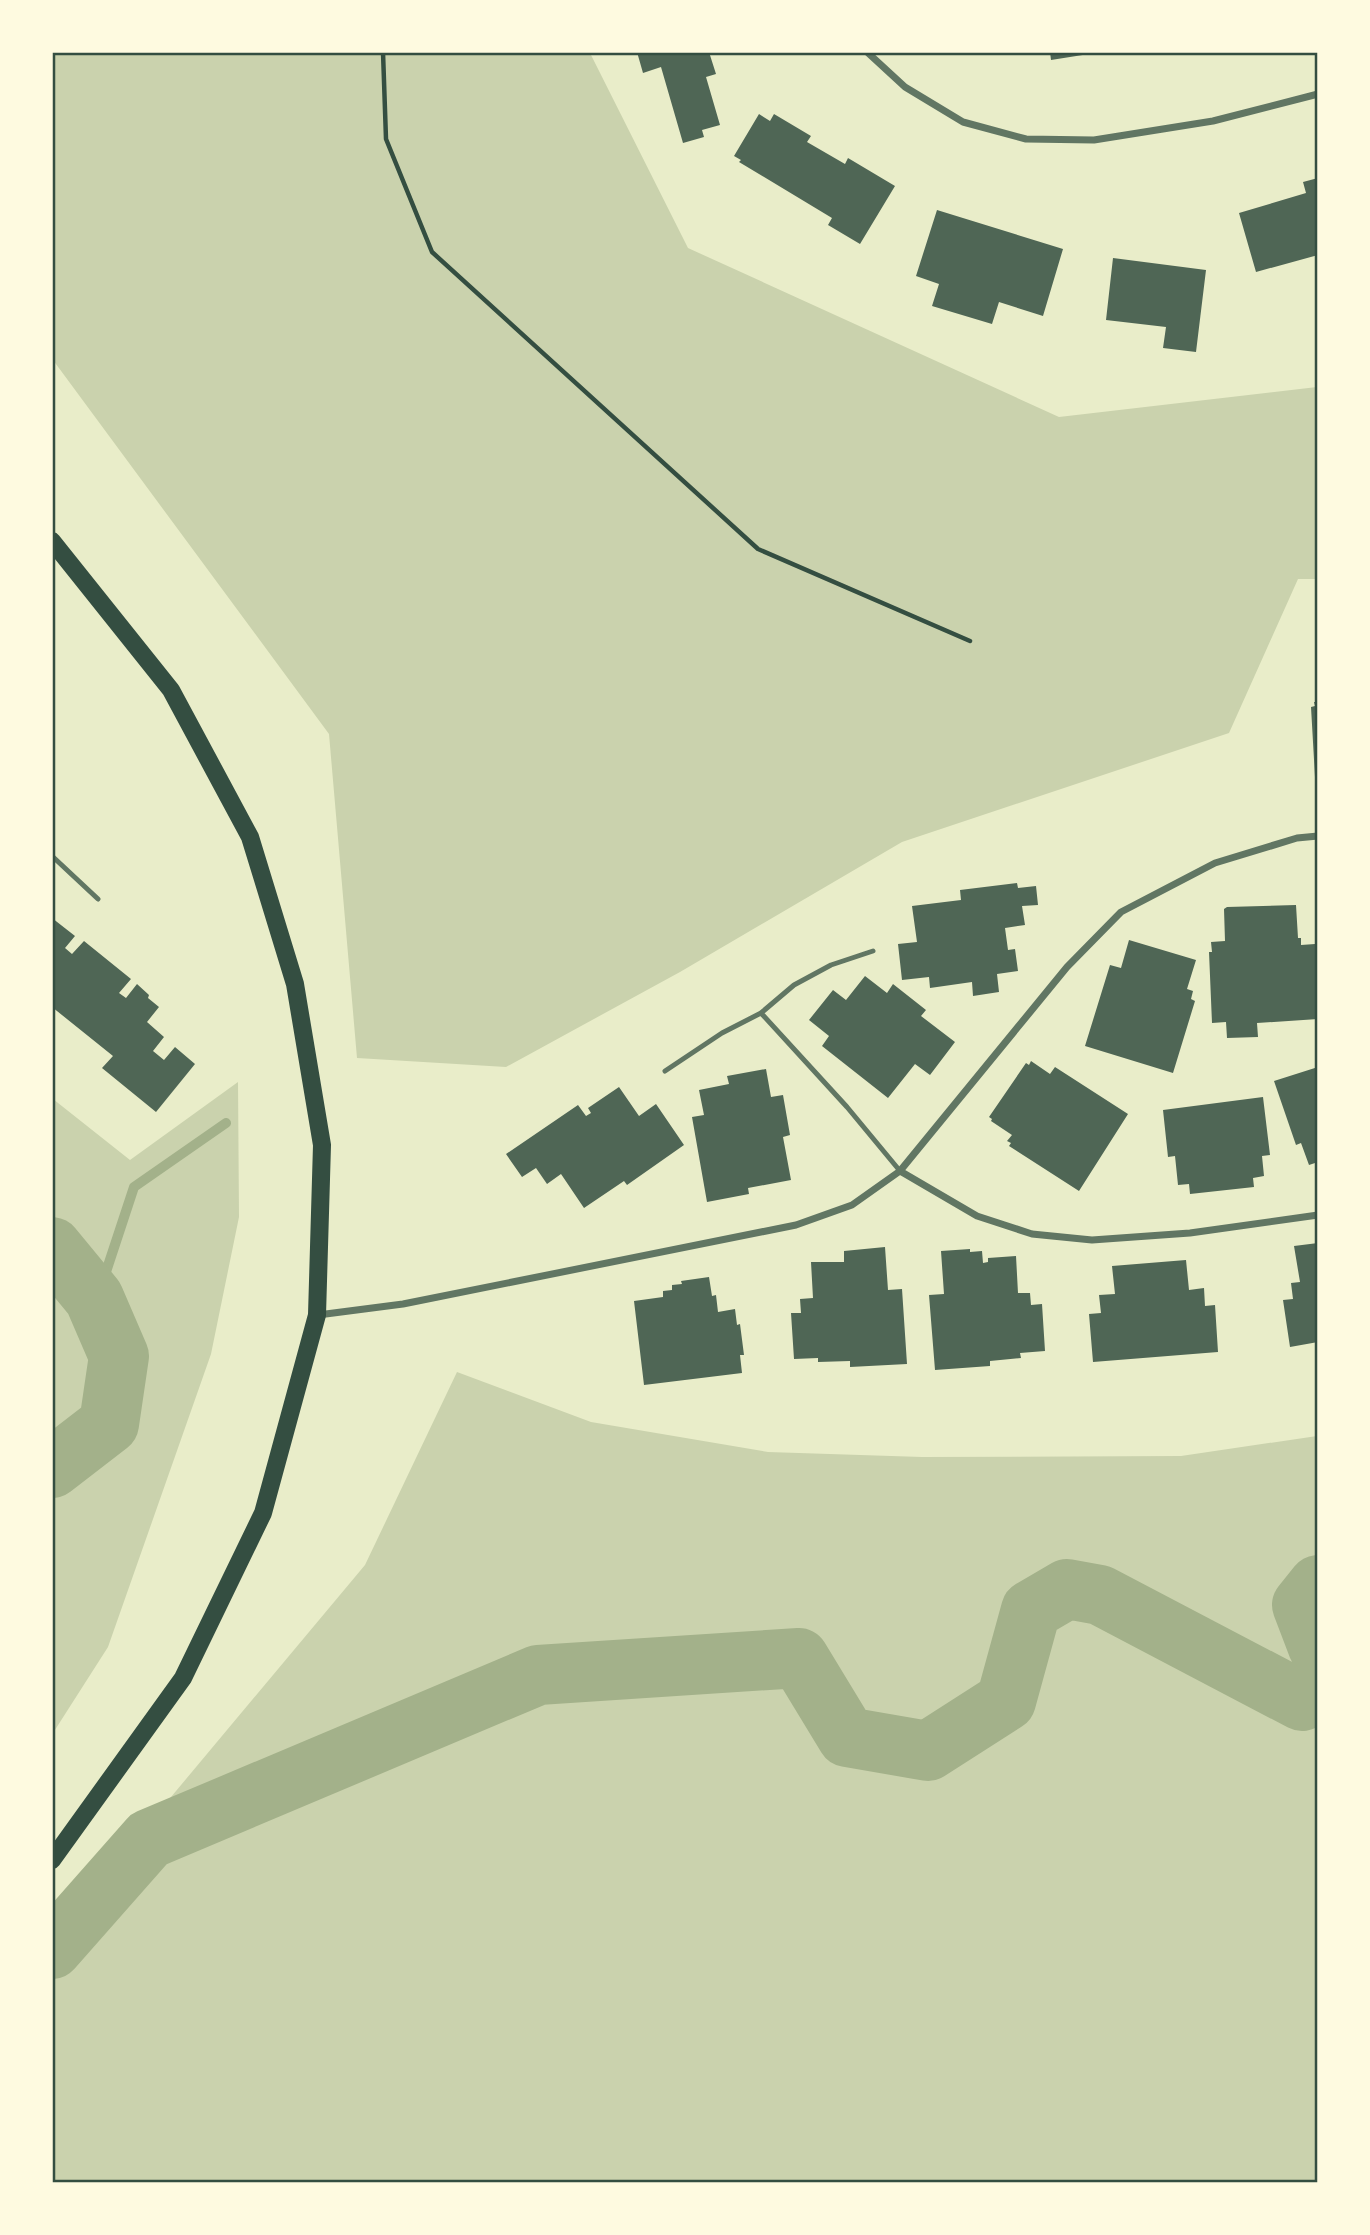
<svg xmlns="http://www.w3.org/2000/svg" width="1370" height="2235" font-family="'Roboto Condensed',sans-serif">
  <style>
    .green { fill: #cad2ad }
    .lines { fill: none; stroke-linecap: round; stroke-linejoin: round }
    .stream { stroke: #a3b18a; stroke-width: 10 }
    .river { stroke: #a3b18a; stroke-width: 60 }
    .building { fill: #4f6655 }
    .path { stroke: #344e41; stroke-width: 4.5 }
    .service { stroke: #617663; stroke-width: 5 }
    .minor { stroke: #617663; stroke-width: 7 }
    .primary { stroke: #344e41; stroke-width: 18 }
    .neatline { fill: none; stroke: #344e41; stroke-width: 2.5 }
  </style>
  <rect width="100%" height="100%" fill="#e9edc9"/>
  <path class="green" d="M 52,53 L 590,53 L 688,248 L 1059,417 L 1317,387 L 1317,579 L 1298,579 L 1229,733 L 902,842 L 680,972 L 506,1067 L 357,1058 L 329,734 L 53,360 Z
    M 238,1082 L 239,1217 L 211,1354 L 108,1647 L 53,1733 L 53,1099 L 130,1160 Z
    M 457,1372 L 591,1422 L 768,1452 L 922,1457 L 1181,1456 L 1317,1436 L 1317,2182 L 53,2182 L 53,1955 L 171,1797 L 365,1565 Z"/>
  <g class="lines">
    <path class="stream" d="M 94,1298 L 101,1287 L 134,1187 L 226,1123"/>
    <path class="river" d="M 52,1247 L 94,1298 L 119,1356 L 109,1424 L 52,1468
      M 1318,1585 L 1302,1605 L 1318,1647
      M 52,1949 L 149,1839 L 538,1675 L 799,1658 L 847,1737 L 928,1751 L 1006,1701 L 1031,1610 L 1067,1589 L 1100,1595 L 1302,1701 L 1318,1685"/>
  </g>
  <path class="building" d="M 637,52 L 709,52 L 716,74 L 706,77 L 720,125 L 702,130 L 704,137 L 683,143 L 661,67 L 643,73 Z
    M 1050,52 L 1089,52 L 1089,54 L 1051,60 Z
    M 759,114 L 770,121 L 774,114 L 811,136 L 807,142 L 845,164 L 848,158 L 895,186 L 860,244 L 828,225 L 832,218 L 739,162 L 741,160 L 734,156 Z
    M 1318,178 L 1318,255 L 1256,272 L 1239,213 L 1306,193 L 1303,182 Z
    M 937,210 L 1063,249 L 1043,316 L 999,302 L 992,324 L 932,306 L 939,284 L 916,276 Z
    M 1113,258 L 1206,270 L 1196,352 L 1163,348 L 1166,327 L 1106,320 Z
    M 1314,702 L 1318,702 L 1318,777 L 1315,777 L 1311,707 L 1315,706 Z
    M 1017,883 L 1018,888 L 1036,886 L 1038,905 L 1022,906 L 1025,925 L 1005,928 L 1008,950 L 1015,949 L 1018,971 L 997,974 L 999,992 L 973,996 L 972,982 L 930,988 L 929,977 L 902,980 L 898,944 L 917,942 L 912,906 L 961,900 L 960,890 Z
    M 1296,905 L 1298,938 L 1301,938 L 1301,945 L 1315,944 L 1318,1019 L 1257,1023 L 1258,1037 L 1227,1038 L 1226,1022 L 1212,1023 L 1209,952 L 1212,952 L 1211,942 L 1225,941 L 1224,909 L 1227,907 Z
    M 52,918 L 75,936 L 65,948 L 72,954 L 84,941 L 131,979 L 119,993 L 126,998 L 137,984 L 149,995 L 148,998 L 159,1007 L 147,1022 L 164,1037 L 153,1051 L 164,1060 L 175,1047 L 195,1064 L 156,1112 L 102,1068 L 113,1056 L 52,1007 Z
    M 1129,940 L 1196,960 L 1187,989 L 1193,991 L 1191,999 L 1195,1001 L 1173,1073 L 1085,1046 L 1110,965 L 1121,968 Z
    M 865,976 L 887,993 L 893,984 L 926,1010 L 921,1016 L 955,1042 L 930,1075 L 915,1064 L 888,1098 L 822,1046 L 829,1036 L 809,1020 L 833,990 L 846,1000 Z
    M 1031,1061 L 1050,1074 L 1055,1067 L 1128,1114 L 1079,1191 L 1009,1146 L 1011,1143 L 1007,1141 L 1012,1135 L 991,1121 L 992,1119 L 989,1117 L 1026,1063 L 1029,1065 Z
    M 1318,1067 L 1318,1162 L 1309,1165 L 1301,1143 L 1296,1145 L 1274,1081 Z
    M 766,1069 L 771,1097 L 783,1095 L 790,1135 L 783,1137 L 791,1180 L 748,1188 L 749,1194 L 707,1202 L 692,1117 L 704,1115 L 699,1090 L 729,1084 L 727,1076 Z
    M 619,1087 L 639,1116 L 656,1104 L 684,1145 L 627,1185 L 624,1181 L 584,1208 L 561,1174 L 547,1184 L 536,1168 L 522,1177 L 506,1154 L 578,1105 L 586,1116 L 591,1113 L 588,1108 Z
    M 1263,1097 L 1270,1155 L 1262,1156 L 1264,1176 L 1253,1178 L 1254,1187 L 1190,1194 L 1189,1184 L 1178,1185 L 1175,1156 L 1168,1157 L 1163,1110 Z
    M 1318,1243 L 1318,1342 L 1290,1347 L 1283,1300 L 1293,1299 L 1291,1283 L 1300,1282 L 1294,1246 Z
    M 885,1247 L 888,1290 L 902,1289 L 907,1364 L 850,1367 L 850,1361 L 818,1362 L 818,1358 L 794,1359 L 791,1313 L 801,1313 L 800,1299 L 813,1298 L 811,1262 L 844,1262 L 844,1251 Z
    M 970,1249 L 970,1252 L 982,1251 L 983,1263 L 988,1262 L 988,1258 L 1016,1256 L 1018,1293 L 1030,1293 L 1031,1305 L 1042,1304 L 1045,1351 L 1020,1353 L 1021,1358 L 990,1361 L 990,1366 L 935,1370 L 929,1295 L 944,1294 L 941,1251 Z
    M 1186,1260 L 1189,1290 L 1204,1288 L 1205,1306 L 1215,1305 L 1218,1352 L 1093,1362 L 1089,1314 L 1101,1313 L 1099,1295 L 1115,1294 L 1112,1266 Z
    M 709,1277 L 712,1296 L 716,1295 L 718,1312 L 735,1309 L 737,1325 L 740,1324 L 744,1355 L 740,1355 L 742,1373 L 644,1385 L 634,1301 L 663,1297 L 663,1291 L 672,1290 L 672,1285 L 682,1284 L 681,1281 Z"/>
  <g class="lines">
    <path class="path" d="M 383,52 L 386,139 L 432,252 L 758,549 L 970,641"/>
    <path class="service" d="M 52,856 L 98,899
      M 761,1013 L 794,985 L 831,965 L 873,951
      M 665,1071 L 722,1033 L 761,1013 L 847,1107 L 900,1171"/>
    <path class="minor" d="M 867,52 L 905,87 L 963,122 L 1026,139 L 1094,140 L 1213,121 L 1318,94
      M 1318,836 L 1297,838 L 1215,863 L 1121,912 L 1067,967 L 900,1171 L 977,1216 L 1032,1234 L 1092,1240 L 1190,1233 L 1318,1215
      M 318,1315 L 403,1304 L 796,1225 L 852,1205 L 900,1171"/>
    <path class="primary" d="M 52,541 L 171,690 L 250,837 L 295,984 L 322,1145 L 317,1315 L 263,1513 L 183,1678 L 52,1860"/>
  </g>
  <rect width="1370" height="2235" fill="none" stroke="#fefae0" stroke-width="108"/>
  <rect x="54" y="54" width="1262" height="2127" class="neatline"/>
</svg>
